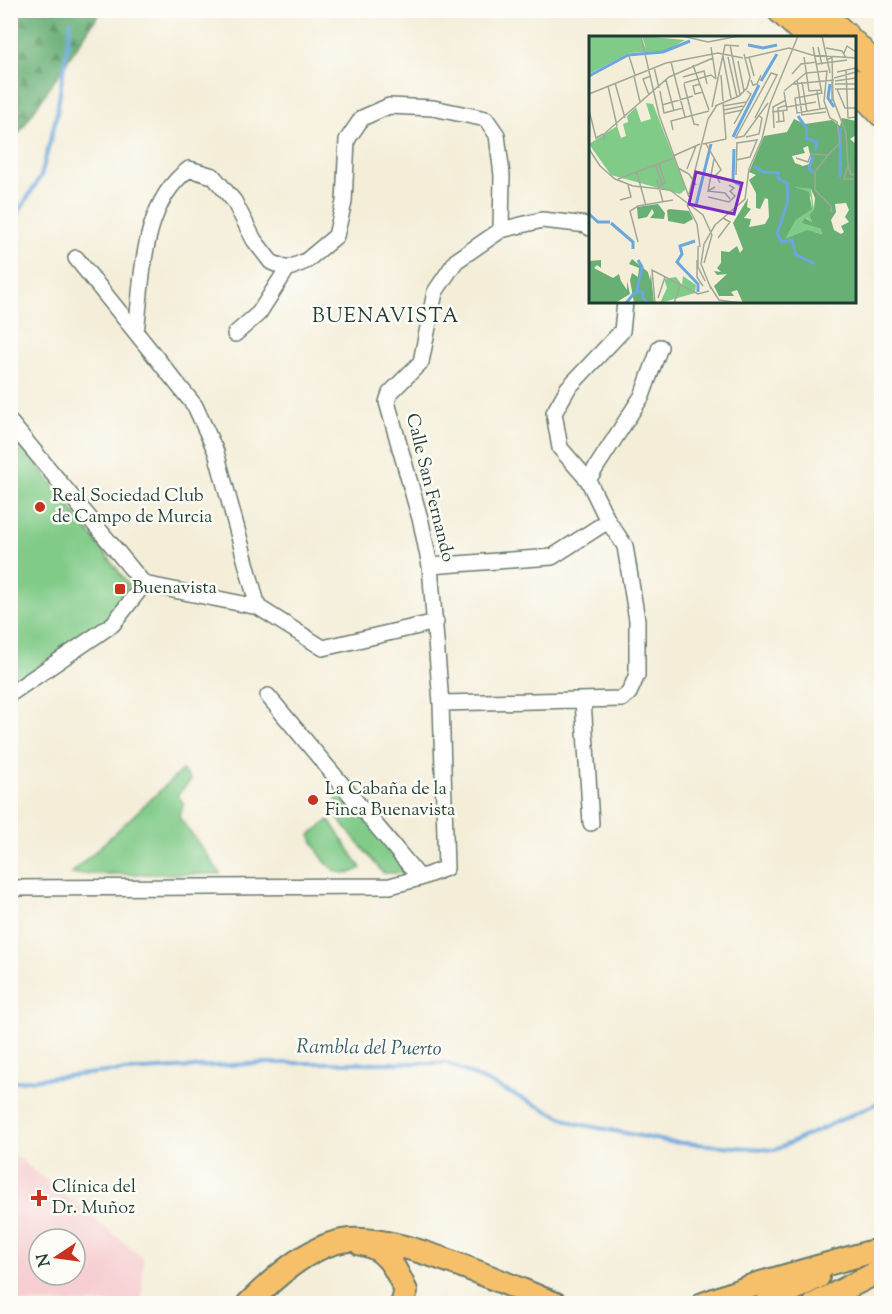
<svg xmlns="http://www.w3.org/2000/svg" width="892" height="1314" font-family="'Sorts Mill Goudy',serif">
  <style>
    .built { fill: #f7cfd2; fill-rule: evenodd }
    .grass { fill: #81cb88; stroke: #50845e; stroke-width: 1.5 }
    .forest { fill: url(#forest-firs); stroke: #447654; stroke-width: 1.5 }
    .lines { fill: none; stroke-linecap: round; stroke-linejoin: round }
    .stream { stroke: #6aa7dc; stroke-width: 4 }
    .street-casing { stroke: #6a7b6e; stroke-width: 18 }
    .primary-casing { stroke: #6a7b6e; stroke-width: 26 }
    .highway-casing { stroke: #6a7b6e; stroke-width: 30 }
    .street { stroke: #fff; stroke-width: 15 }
    .primary { stroke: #f6c06b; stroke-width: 22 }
    .highway { stroke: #f6c06b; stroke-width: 27 }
    .poi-dot { fill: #c8321e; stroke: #fdfcf7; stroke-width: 2 }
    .labels { text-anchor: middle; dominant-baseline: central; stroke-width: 5; stroke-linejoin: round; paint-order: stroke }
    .street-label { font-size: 18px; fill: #1f3d34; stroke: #fdfcf7 }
    .poi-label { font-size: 18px; fill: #1f3d34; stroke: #fdfcf7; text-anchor: start }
    .neighbourhood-label { font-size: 20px; letter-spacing: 1.5px; fill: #1f3d34; stroke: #fdfcf7 }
    .water-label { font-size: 20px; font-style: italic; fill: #365d66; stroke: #fdfcf7 }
    .inset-river { fill: none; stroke: #6aa7dc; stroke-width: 3 }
    .inset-road { fill: none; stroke: #9fa797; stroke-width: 1.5 }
    .view { fill: #7b2cbf; fill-opacity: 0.15; stroke: #7b2cbf; stroke-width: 3 }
    .inset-edge { fill: none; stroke: #1f3d34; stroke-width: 3 }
  </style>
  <defs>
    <pattern id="forest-firs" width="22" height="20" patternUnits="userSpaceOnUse" patternTransform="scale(1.5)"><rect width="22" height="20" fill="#68af74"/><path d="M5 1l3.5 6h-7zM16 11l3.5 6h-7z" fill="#559060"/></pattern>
  </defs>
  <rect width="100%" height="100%" fill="#fdfcf7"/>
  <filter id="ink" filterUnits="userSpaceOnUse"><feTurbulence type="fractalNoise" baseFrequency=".0167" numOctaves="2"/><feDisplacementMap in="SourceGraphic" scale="12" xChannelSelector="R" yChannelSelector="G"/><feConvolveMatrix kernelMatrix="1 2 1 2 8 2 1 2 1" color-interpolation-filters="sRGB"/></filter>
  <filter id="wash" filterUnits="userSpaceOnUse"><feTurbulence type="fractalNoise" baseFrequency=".008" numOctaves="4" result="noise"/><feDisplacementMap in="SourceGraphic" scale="24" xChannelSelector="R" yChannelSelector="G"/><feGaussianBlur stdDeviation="1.35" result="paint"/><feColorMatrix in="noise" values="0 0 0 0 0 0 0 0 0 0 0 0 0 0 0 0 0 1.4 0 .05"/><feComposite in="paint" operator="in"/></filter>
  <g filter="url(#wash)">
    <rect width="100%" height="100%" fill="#f4eed9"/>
    <path class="built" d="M 16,1156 L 143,1258 L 142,1303 L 11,1303 L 10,1157 ZM 39,1239 L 75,1239 L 75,1275 L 39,1275 Z"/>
    <path class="grass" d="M 11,429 L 129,585 L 106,624 L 11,685 Z
      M 182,770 L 191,780 L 177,795 L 184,804 L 179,817 L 221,874 L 71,874 Z
      M 349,780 L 404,846 L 407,865 L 405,873 L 383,873 L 336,816 L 337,789 Z
      M 329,820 L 361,868 C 334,885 319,856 310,835 Z"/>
    <path class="forest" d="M 11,10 L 101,11 L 11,145 Z"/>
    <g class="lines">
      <path class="stream" d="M 10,226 L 41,176 L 56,118 L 71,21
        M 10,1082 L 106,1072 L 267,1063 L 447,1063 L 574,1123 L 670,1142 L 775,1150 L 882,1101"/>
    </g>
  </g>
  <g filter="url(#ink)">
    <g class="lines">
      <g class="street-casing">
        <path id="street" d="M 76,258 L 195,406 L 216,452 L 258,607
          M 136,332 C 143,277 141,204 189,169 L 213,176 L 234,201 L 254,240 L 271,262 L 287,269 L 306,261 L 336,236 L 344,202 L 347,140 L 362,118 L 389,106 L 433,108 L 486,119 L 497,135 L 502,175 L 501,230
          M 235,334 L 259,313 L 287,269
          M 10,422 L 144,584
          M 588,480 L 642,396 L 660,347
          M 430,566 L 552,557 L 608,521
          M 144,584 L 258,607 L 323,648 L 436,622
          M 10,694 L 113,624 L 144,584
          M 583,701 L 591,823
          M 441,703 L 622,699 L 629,693 L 637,675 L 637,620 L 625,546 L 608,521 L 588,480 L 560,448 L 554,413 L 568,388 L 622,331 L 625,302
          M 420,878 L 446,868 L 441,703 L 430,566 L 421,522 L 387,402 L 390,393 L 421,362 L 435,292 L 456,261 L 501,230 L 542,220 L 588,225 L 590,228
          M 10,888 L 390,886 L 420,878 L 268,696"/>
      </g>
      <g class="primary-casing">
        <path id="primary" d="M 361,1244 C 387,1248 396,1269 406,1291 L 402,1304
          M 248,1304 C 273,1279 306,1248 342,1241 C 395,1231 504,1284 556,1304
          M 703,1304 L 757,1284 L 870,1252
          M 765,1304 L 818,1277
          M 815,1304 L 882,1270"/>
      </g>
      <g class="highway-casing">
        <path id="highway" d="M 781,10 L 811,38
          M 817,10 L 847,38
          M 854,45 L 882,74
          M 854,83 L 882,113"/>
      </g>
      <use href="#street" class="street"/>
      <use href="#primary" class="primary"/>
      <use href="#highway" class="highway"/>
    </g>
  </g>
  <g class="poi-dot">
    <circle cx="40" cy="507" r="6"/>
    <rect x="114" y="583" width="12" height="12" rx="3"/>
    <circle cx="313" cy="800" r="6"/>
    <path d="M36 1189h6v6h6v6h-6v6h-6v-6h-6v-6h6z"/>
  </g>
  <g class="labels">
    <g class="street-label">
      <text transform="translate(429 488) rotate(76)">Calle San Fernando</text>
    </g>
    <g class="poi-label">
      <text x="52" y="497">Real Sociedad Club<tspan x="52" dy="21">de Campo de Murcia</tspan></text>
      <text x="132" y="589">Buenavista</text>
      <text x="325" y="790">La Cabaña de la<tspan x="325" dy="21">Finca Buenavista</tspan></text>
      <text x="52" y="1188">Clínica del<tspan x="52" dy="21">Dr. Muñoz</tspan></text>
    </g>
    <g class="neighbourhood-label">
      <text x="386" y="317">BUENAVISTA</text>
    </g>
    <g class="water-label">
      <text transform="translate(369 1049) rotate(1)">Rambla del Puerto</text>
    </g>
  </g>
  <g transform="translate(589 36)">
    <rect width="267" height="267" fill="#f4eed9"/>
    <path d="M 0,0 L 51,0 L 57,13 L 53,0 L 96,4 L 76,15 L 40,17 L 0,38 ZM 57,67 L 64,68 L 97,153 L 91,158 L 22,139 L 0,108 L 28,90 L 32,102 L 37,100 L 34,88 L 39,86 L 38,80 L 47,71 L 52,86 L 62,83 ZM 206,150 L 222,153 L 225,173 L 220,179 L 223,186 L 217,182 L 217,188 L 232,193 L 234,198 L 225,196 L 195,204 L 207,184 L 223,172 L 222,161 ZM 94,240 L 107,249 L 106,257 L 71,267 L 78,252 L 75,243 L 87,241 L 93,249 Z" fill="#81cb88"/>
    <path d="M 253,82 L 267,85 L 267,99 L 261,103 L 267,108 L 267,267 L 154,267 L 148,254 L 142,256 L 145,260 L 130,260 L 125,250 L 138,238 L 128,239 L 125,235 L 132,236 L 128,232 L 132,227 L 132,215 L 140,216 L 148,210 L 151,217 L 154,213 L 144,187 L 159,162 L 158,171 L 162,173 L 155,182 L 162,183 L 160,191 L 176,188 L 180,181 L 179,163 L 176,162 L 171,173 L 167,172 L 167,157 L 160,144 L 167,139 L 160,136 L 175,100 L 198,96 L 205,83 L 216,88 L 243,84 L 251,90 ZM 219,110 L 223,127 L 214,130 L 206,127 L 203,120 L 216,117 L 214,112 ZM 206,151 L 222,153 L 226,162 L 225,173 L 220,179 L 223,186 L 216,182 L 213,187 L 232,193 L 233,198 L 218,194 L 196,203 L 207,184 L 223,173 L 220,156 ZM 257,167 L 260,174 L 256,181 L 260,186 L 252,190 L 255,196 L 252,198 L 245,194 L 242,184 L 247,176 L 246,168 ZM 69,168 L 76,177 L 75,183 L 61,182 L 65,177 L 63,173 L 58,181 L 49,183 L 48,171 ZM 81,173 L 100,175 L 104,183 L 95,188 L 79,185 L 78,174 ZM 43,223 L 59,236 L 61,244 L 62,238 L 65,267 L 45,267 L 41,244 L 43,237 L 49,241 L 50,232 L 40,228 ZM 12,224 L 12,232 L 8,229 L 5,232 L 24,242 L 30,238 L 32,245 L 38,254 L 38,245 L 41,258 L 26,267 L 0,267 L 0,225 Z" fill="#68af74" fill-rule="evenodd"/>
    <path class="inset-river" d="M 159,9 L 174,12 L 188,9M 0,40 L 39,19 L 74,16 L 101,5M 172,45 L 188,18M 241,48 L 239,62 L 245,71M 209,80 L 218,93 L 217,102 L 228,106 L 226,115M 251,92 L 251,141M 144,101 L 170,49M 145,113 L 144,145 L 151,149M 165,130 L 174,136 L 189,137 L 189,142 L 198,147 L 199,165 L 188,198 L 193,206 L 203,204 L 207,219 L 226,228M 224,137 L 220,132 L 224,120M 107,169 L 122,108M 0,178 L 9,186 L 21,186M 22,187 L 44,206 L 44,213M 106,205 L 91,210 L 93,218 L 88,226 L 109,248 L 109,256M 48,256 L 54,256 L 54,262 L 59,267M 37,267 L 48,254 L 53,231 L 49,224"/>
    <path class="inset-road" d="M 52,0 L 70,79 L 100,161M 93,0 L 119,6 L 150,0M 233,0 L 241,37M 141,9 L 151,59M 122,11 L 127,43M 224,11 L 233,58M 229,11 L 233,29M 237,12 L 253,15 L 257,22M 255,17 L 258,10 L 267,16M 222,19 L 267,22M 40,20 L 46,39M 134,20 L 142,62M 139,21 L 148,61M 160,21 L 165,40M 215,21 L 220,55 L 232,54M 157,22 L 200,12 L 223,19M 238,24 L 243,21 L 244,63 L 257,97 L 259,129 L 262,139 L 267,138M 149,25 L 155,55M 82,26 L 96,81M 228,28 L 258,24M 104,29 L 120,74M 65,31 L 70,52M 257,35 L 259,82 L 267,81M 248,36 L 267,32M 217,37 L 238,35 L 235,65 L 241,82 L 248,86 L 251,107M 203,38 L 212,28 L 228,26M 132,39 L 134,65M 45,40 L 51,66M 94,41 L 115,35 L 118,48M 245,42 L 267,36M 77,44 L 85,75M 162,44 L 164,49 L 168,48 L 172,39M 208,44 L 213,79 L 237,76M 246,45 L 267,42M 213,46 L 218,76M 26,47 L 36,82M 95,47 L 122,39 L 127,43M 95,48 L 105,88 L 110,89M 111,48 L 104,50 L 106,58 L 114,56M 204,48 L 245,44M 246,48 L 267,48M 19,50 L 28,90M 246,53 L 267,53M 248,53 L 256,72 L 267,72M 71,55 L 75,77 L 94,72M 195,55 L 218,36M 228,55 L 231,73M 233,57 L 206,62 L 208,77 L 237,72M 0,58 L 77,27 L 129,17 L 154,22M 60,59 L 54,43 L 62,40M 243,65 L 243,44M 134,67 L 137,103M 73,69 L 104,60M 126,70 L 150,60 L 158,52 L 161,41 L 155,18M 134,70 L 157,66M 123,71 L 136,9 L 150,10M 198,71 L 227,66M 0,74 L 7,102 L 14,98M 135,74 L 154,70M 183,76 L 198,74 L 195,56M 135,78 L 153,74M 187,86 L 195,85 L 194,75M 190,86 L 189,72 L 198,69M 145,88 L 162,58 L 158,55M 185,92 L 184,71 L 197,64M 84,94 L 82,85 L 120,75M 147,101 L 182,37 L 188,39 L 166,82M 157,101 L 170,98 L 173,82 L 169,79M 146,102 L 155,100 L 179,67M 15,104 L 15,98 L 80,41 L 124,22M 114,108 L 137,103M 117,108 L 132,134 L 127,139 L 131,147M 0,113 L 11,130 L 26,143 L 44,150 L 81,154 L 114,179 L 123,199 L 115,227M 239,119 L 226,136 L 226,154 L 242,170 L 243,176 L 241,173M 84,120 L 111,108M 207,122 L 219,126 L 222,118 L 239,119 L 251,107M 125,123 L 119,155 L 126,151M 147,124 L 161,121 L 168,104 L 148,107M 259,129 L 255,143 L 267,143M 67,130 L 73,148M 89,132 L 100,138 L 107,149M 98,133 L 107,110M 48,137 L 57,170M 147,139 L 148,106M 29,143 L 85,122M 68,144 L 74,166M 70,150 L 76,147 L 70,128M 119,155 L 136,157 L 141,163M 100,158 L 119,83 L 128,69M 119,161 L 140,166 L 146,160 L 141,155 L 145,152 L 140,149M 31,164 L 42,161 L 39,149M 98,169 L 108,188 L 111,211M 129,202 L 141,186 L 134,182M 49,206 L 41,175 L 49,170 L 84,164M 109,210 L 109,231 L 116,245M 108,224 L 108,241 L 114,250M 121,250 L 130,264 L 151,267M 122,253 L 112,228 L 115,208 L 126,189 L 156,163 L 160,133 L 173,103 L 181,68 L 209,0M 69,262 L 76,241M 66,267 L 63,234 L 109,258 L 120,255M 85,267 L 91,250"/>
    <path class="view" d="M 107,136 L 153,147 L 145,178 L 100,168 Z"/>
    <rect width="267" height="267" class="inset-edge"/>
  </g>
  <rect width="892" height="1314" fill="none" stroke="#fdfcf7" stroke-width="36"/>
  <g transform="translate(57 1257) rotate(257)"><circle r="28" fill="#fdfcf7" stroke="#a4b0a9" stroke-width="1.5"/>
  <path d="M0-4.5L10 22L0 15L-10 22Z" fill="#c8321e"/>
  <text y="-9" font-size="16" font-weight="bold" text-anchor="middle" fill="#1f3d34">N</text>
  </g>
</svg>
